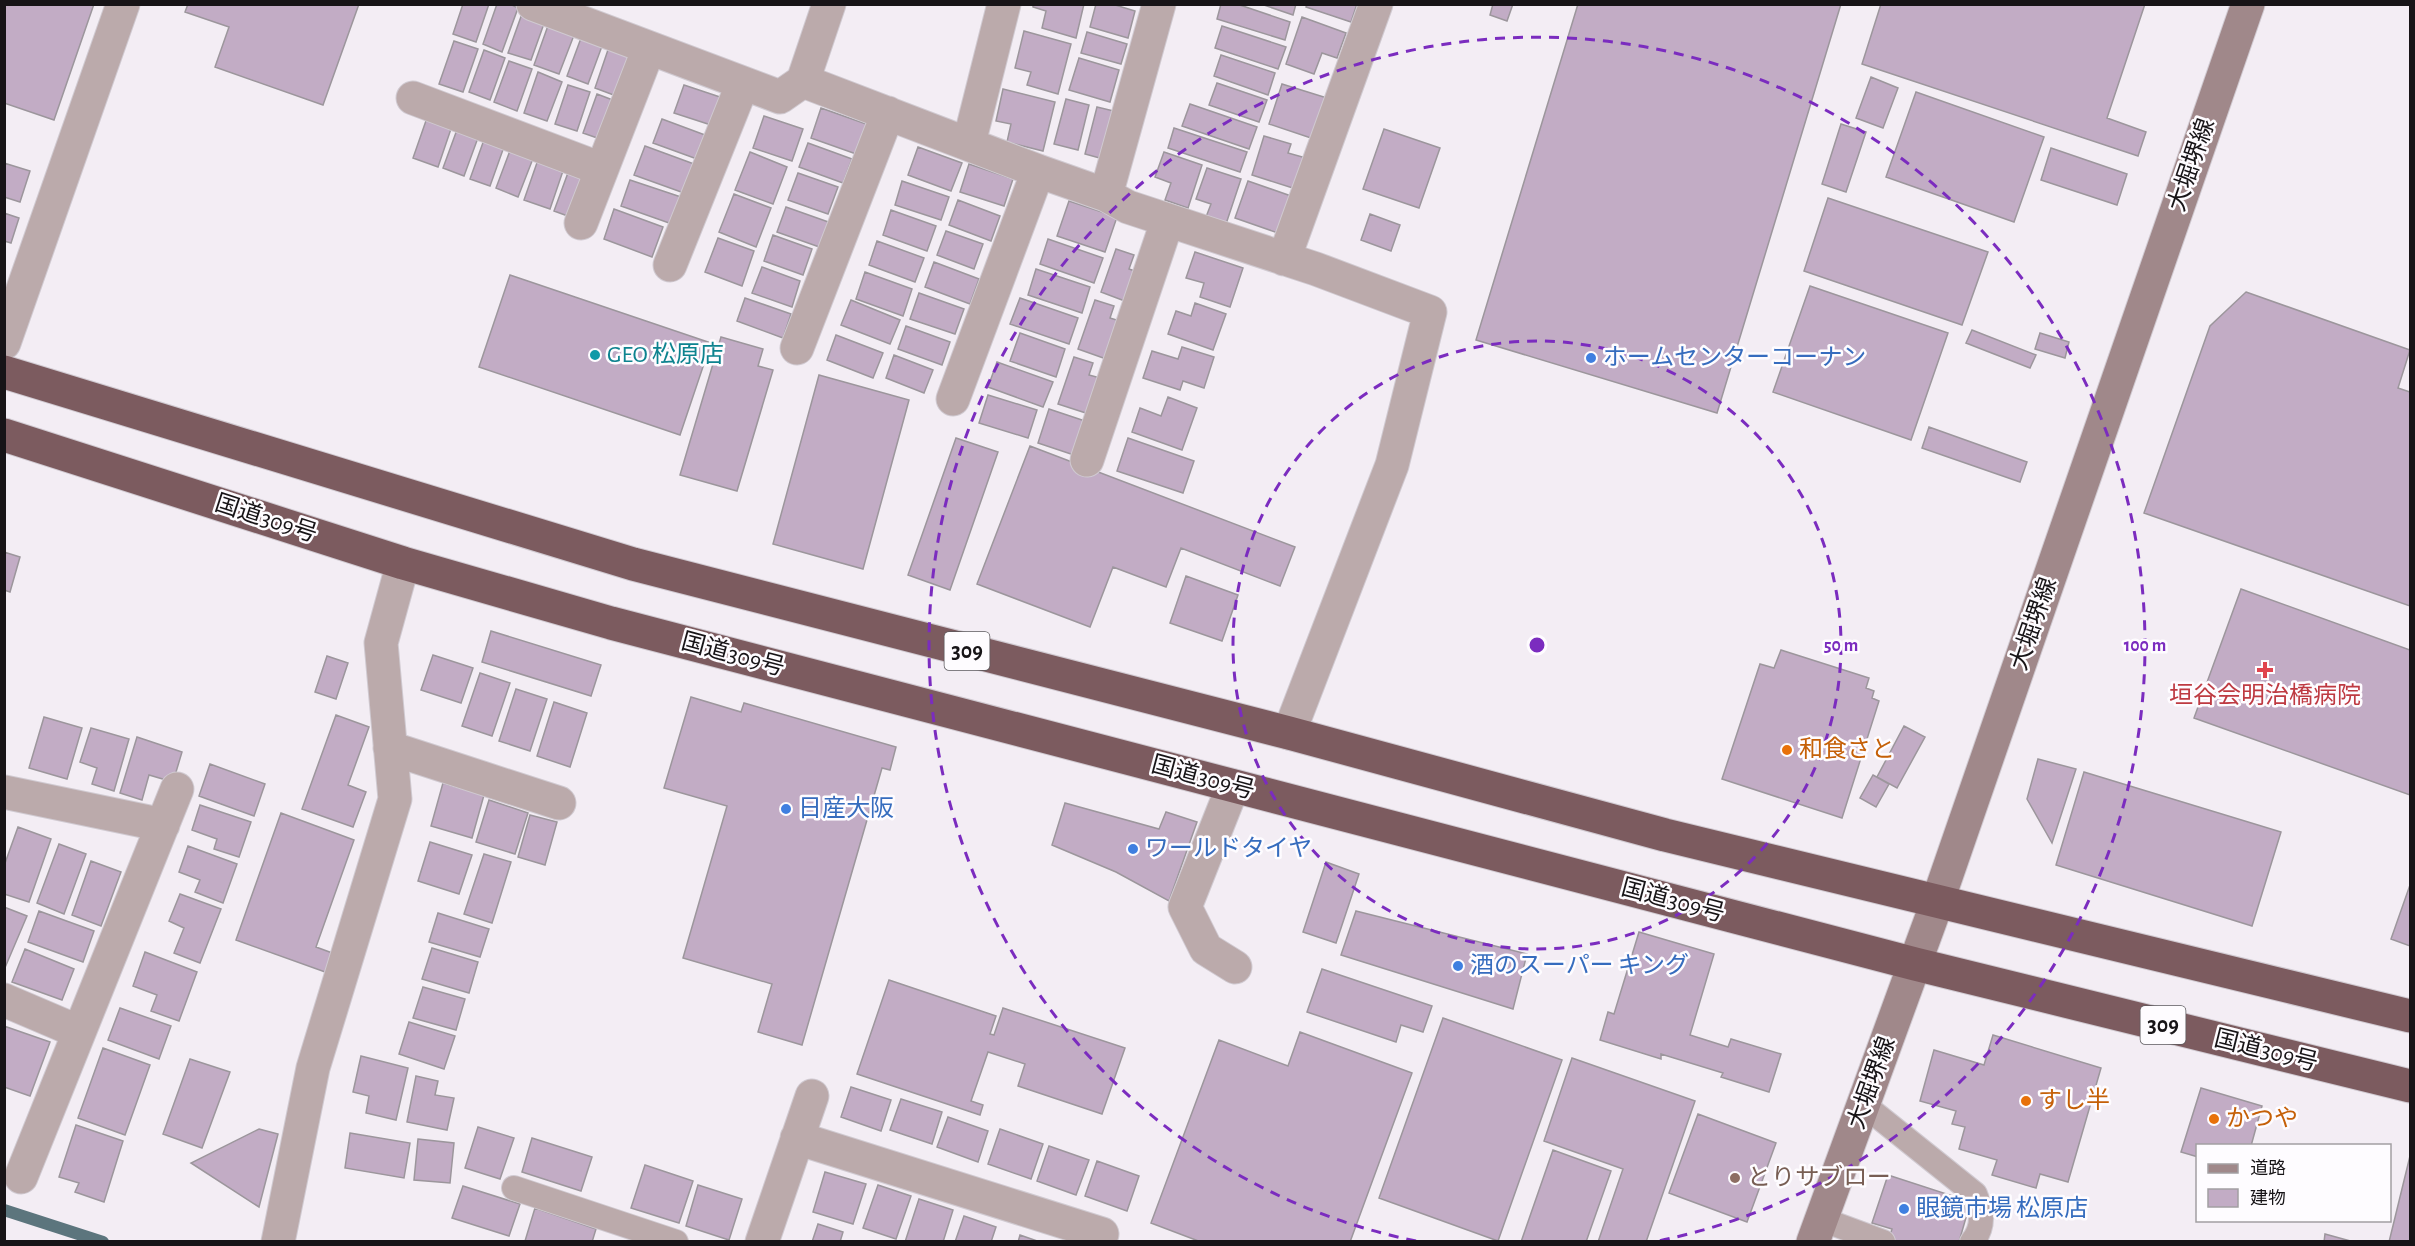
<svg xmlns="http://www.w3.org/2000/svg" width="2415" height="1246" font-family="'Alegreya Sans','Noto Sans JP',sans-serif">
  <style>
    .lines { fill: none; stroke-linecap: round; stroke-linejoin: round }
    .stream { stroke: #5c757d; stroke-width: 12 }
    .building { fill: #c2acc5; stroke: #9c969c; stroke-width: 1.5 }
    .lane-casing { stroke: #d0cad1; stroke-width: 26 }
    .street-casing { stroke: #d0cad1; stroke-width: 35 }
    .secondary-casing { stroke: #d0cad1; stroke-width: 35 }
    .highway-casing { stroke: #d0cad1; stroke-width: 35 }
    .lane { stroke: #bbaaab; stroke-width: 24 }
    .street { stroke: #bbaaab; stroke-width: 33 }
    .secondary { stroke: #a0888a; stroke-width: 33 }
    .highway { stroke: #7c5b5f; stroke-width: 33 }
    .ring { fill: none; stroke: #7b2cbf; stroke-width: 3; stroke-dasharray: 10 8 }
    .culture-dot { fill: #0f9aa8; stroke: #fefcff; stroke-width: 2 }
    .shop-dot { fill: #3f7fe0; stroke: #fefcff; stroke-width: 2 }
    .health-dot { fill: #e0444e; stroke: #fefcff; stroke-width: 2 }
    .food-dot { fill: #e8710a; stroke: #fefcff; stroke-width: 2 }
    .education-dot { fill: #8d6e63; stroke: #fefcff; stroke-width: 2 }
    .labels { text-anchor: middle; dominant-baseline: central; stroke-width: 5; stroke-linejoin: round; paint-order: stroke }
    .shield { fill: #fefcff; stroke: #5c5a5d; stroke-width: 1.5 }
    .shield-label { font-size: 22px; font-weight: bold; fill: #171417 }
    .street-label { font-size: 24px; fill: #171417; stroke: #fefcff }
    .culture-label { font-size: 24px; fill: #0d838f; stroke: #fefcff; text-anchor: start }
    .shop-label { font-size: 24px; fill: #366cbe; stroke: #fefcff; text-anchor: start }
    .health-label { font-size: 24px; fill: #be3a42; stroke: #fefcff }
    .food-label { font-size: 24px; fill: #c56008; stroke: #fefcff; text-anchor: start }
    .education-label { font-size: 24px; fill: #785e54; stroke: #fefcff; text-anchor: start }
    .centre { fill: #7b2cbf; stroke: #fefcff; stroke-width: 3 }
    .ring-label { font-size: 18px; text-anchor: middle; font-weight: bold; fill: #7b2cbf; stroke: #fefcff; stroke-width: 5; stroke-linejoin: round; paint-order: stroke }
  </style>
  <rect width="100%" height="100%" fill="#f3edf4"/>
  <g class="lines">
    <path class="stream" d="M 4,1210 L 103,1242"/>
  </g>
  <path class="building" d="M 4,4 L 94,4 L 54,120 L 4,103 Z
    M 188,4 L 359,4 L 323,105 L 215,67 L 229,27 L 185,12 Z
    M 463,4 L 489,4 L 476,42 L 453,34 Z
    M 497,4 L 510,4 L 518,8 L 502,52 L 483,44 Z
    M 1033,4 L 1084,4 L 1076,38 L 1042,28 L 1046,11 L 1033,7 Z
    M 1096,4 L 1112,4 L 1135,11 L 1128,38 L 1090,27 Z
    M 1221,4 L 1237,4 L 1290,22 L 1285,40 L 1217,19 Z
    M 1261,4 L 1296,4 L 1293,15 Z
    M 1307,4 L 1357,4 L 1351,22 L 1306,7 Z
    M 1493,4 L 1513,4 L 1507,21 L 1490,15 Z
    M 1578,4 L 1841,4 L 1717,413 L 1476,340 Z
    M 1881,4 L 2145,4 L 2107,118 L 2146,132 L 2138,156 L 1862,64 Z
    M 523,11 L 546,18 L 531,60 L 508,53 Z
    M 1302,17 L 1346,33 L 1337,58 L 1322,53 L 1314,74 L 1286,64 Z
    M 550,20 L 576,30 L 559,74 L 534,65 Z
    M 1222,26 L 1286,47 L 1278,69 L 1215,48 Z
    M 584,30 L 605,38 L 588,84 L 567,76 Z
    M 1024,31 L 1071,44 L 1058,94 L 1027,85 L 1031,72 L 1015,68 Z
    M 1087,32 L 1127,44 L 1121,64 L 1081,53 Z
    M 454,41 L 478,49 L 463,92 L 439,84 Z
    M 610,44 L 634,52 L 619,97 L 595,88 Z
    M 484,50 L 505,58 L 490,100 L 469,92 Z
    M 1221,55 L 1275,73 L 1268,95 L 1214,76 Z
    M 1079,58 L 1119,70 L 1110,102 L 1069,90 Z
    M 509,61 L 532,69 L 517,111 L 494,102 Z
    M 538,72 L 562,82 L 547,121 L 524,113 Z
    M 1871,77 L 1898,88 L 1883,128 L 1856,118 Z
    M 1217,83 L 1267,100 L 1259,122 L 1209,105 Z
    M 1282,84 L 1327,98 L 1314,139 L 1269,124 Z
    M 568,85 L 590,92 L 577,131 L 555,124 Z
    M 684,85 L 720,97 L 711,125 L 674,113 Z
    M 1003,89 L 1055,102 L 1043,151 L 1007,142 L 1011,124 L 996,121 Z
    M 1916,92 L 2044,137 L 2014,222 L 1886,177 Z
    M 597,94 L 618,102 L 603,140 L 583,133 Z
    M 1066,99 L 1089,105 L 1078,150 L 1054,144 Z
    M 1190,104 L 1257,127 L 1249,149 L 1182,126 Z
    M 1097,107 L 1118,112 L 1107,160 L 1085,154 Z
    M 821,108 L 869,125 L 859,155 L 811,138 Z
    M 428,115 L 453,123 L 438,167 L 413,158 Z
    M 764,116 L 803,129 L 792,161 L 753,148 Z
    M 662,119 L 705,135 L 697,159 L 653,143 Z
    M 1841,124 L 1866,132 L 1846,192 L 1822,184 Z
    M 458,127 L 479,135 L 464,176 L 443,168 Z
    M 1174,128 L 1247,152 L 1240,172 L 1168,148 Z
    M 1384,129 L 1440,148 L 1419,208 L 1363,189 Z
    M 1264,136 L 1291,144 L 1288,153 L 1306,158 L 1296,189 L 1252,175 Z
    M 485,137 L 505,144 L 490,186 L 470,179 Z
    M 808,143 L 852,159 L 843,183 L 799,167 Z
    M 645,146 L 694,164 L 684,193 L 634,175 Z
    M 918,147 L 962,163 L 951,191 L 908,175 Z
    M 511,148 L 534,156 L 518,197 L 496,188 Z
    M 2051,148 L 2127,174 L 2117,205 L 2041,180 Z
    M 750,152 L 787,167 L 773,204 L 735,190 Z
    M 1164,152 L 1202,165 L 1188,208 L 1165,200 L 1171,183 L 1155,177 Z
    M 539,157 L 565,165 L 550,209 L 524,200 Z
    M 4,163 L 30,171 L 20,202 L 4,197 Z
    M 969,164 L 1013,179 L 1004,206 L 960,192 Z
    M 1207,168 L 1241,179 L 1226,224 L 1206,217 L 1211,204 L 1196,199 Z
    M 569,170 L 590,178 L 576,219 L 554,211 Z
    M 798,173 L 838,187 L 828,214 L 788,200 Z
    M 630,180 L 681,197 L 672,224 L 621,206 Z
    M 902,181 L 949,197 L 941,220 L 895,205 Z
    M 1248,181 L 1294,197 L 1281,234 L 1235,218 Z
    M 734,194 L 771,208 L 756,247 L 719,232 Z
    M 1828,198 L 1988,252 L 1962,325 L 1804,271 Z
    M 958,200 L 1000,216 L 991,241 L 949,225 Z
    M 1069,201 L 1117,217 L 1105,252 L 1057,236 Z
    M 786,207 L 834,224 L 825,249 L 777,232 Z
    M 614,209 L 663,227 L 652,257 L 604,239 Z
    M 891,210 L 936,226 L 927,251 L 883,235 Z
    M 4,213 L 19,218 L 11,243 L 4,241 Z
    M 1370,214 L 1400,225 L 1391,251 L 1361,240 Z
    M 946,231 L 983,244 L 974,269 L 937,255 Z
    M 773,235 L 812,249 L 803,275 L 764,261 Z
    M 718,238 L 754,251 L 742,286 L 705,272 Z
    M 1048,239 L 1103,258 L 1094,283 L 1040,264 Z
    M 877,241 L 924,258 L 915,282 L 869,265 Z
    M 1116,249 L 1134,255 L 1129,269 L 1141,273 L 1130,303 L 1101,292 Z
    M 1195,252 L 1243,268 L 1230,307 L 1200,297 L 1204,283 L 1186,278 Z
    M 934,262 L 979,279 L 970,304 L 925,287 Z
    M 762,267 L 800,281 L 792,307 L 752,293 Z
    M 1036,269 L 1090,287 L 1082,313 L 1028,295 Z
    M 865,272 L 912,289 L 903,316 L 856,299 Z
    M 510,275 L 711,343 L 680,435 L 479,367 Z
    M 1810,286 L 1948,333 L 1911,440 L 1773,392 Z
    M 2246,292 L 2410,350 L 2398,388 L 2410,392 L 2410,606 L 2144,513 L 2210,326 Z
    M 919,293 L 964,309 L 955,334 L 910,319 Z
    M 745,298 L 791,314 L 783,338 L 737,321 Z
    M 1020,298 L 1078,318 L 1069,344 L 1010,324 Z
    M 851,300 L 900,320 L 890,344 L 841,325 Z
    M 1095,300 L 1114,306 L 1110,318 L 1123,322 L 1109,360 L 1078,349 Z
    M 1195,303 L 1226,314 L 1213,350 L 1168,334 L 1176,311 L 1191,316 Z
    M 906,326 L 950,342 L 942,365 L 898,349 Z
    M 1972,330 L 2036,355 L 2030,368 L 1966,343 Z
    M 1020,333 L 1065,349 L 1056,377 L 1010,361 Z
    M 2040,333 L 2069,342 L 2065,358 L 2035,349 Z
    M 836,335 L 883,353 L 873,378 L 827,360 Z
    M 721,337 L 763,349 L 758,366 L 773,370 L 737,491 L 680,475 Z
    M 1182,347 L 1214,357 L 1204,388 L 1183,381 L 1180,390 L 1143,378 L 1152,351 L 1178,359 Z
    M 894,355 L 933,370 L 924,393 L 886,378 Z
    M 1074,357 L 1093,363 L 1089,375 L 1104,379 L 1092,415 L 1058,404 Z
    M 997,362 L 1053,382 L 1043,407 L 988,387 Z
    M 819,375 L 909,400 L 863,569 L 773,544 Z
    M 988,395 L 1037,410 L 1028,438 L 979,423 Z
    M 1168,397 L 1197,408 L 1182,450 L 1132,432 L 1140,408 L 1161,416 Z
    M 1049,409 L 1088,422 L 1077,456 L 1038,443 Z
    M 1929,427 L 2027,462 L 2020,482 L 1922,448 Z
    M 956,438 L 998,452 L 950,590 L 908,575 Z
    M 1128,438 L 1194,461 L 1183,493 L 1117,471 Z
    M 1030,446 L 1295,547 L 1280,586 L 1181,548 L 1166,587 L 1113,567 L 1090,627 L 977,584 Z
    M 4,552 L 20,557 L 10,592 L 4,590 Z
    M 1186,576 L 1238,595 L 1222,641 L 1170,623 Z
    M 2241,589 L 2410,650 L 2410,795 L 2194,718 Z
    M 491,631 L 601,665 L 591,696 L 482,662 Z
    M 1781,650 L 1869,678 L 1866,688 L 1874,691 L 1872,698 L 1879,701 L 1842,818 L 1722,779 L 1760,664 L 1774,668 Z
    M 433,655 L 473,668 L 461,703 L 421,690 Z
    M 327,656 L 348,663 L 336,699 L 315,692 Z
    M 480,673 L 510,683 L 492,736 L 462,726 Z
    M 516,689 L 547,699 L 530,751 L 499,741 Z
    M 691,697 L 741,712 L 744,703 L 896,747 L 890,770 L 882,768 L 802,1045 L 758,1032 L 772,984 L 683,958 L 727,806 L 664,788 Z
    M 554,702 L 587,713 L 570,767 L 537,756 Z
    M 336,715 L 369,727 L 348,785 L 366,792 L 353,827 L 302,809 Z
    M 44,717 L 82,728 L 67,779 L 29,768 Z
    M 1904,726 L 1925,737 L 1897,788 L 1877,777 Z
    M 91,728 L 129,739 L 114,791 L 92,784 L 97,768 L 80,762 Z
    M 137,737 L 182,752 L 173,782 L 149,775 L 142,800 L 120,793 Z
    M 2038,759 L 2076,769 L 2052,843 L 2027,799 Z
    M 210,764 L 265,784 L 254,816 L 199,796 Z
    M 2084,772 L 2281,832 L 2252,926 L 2056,865 Z
    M 1873,775 L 1889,784 L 1876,807 L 1860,798 Z
    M 443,783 L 484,795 L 472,838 L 431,826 Z
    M 489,800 L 528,813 L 515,854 L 476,842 Z
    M 1065,803 L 1159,829 L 1166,812 L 1197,822 L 1169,901 L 1116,872 L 1052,845 Z
    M 200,805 L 251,822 L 239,857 L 214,849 L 217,839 L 192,830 Z
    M 281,813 L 354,840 L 316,947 L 335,954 L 328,973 L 236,940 Z
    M 530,815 L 557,822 L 545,865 L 518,857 Z
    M 18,827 L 51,839 L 29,902 L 4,894 L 4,866 Z
    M 430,842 L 472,855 L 459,894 L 418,881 Z
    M 59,844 L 86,854 L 64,914 L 37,903 Z
    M 188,846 L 237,864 L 223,903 L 195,892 L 200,880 L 179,872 Z
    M 484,854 L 511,862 L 492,923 L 464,914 Z
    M 91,861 L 121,872 L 101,926 L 72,915 Z
    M 1326,862 L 1359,874 L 1336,943 L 1303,932 Z
    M 2410,885 L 2410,946 L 2391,939 Z
    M 180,894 L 221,909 L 200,963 L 174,953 L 184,928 L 169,921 Z
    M 4,907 L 27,916 L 4,970 Z
    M 39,911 L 94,931 L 83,962 L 28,942 Z
    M 1356,911 L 1527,954 L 1513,1009 L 1341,955 Z
    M 438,913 L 489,929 L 480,957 L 429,942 Z
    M 1639,932 L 1714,954 L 1690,1035 L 1728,1047 L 1731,1039 L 1781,1054 L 1769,1092 L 1721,1077 L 1723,1073 L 1661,1054 L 1661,1059 L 1600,1040 L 1608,1012 L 1614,1014 Z
    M 432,948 L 478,962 L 469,993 L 422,979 Z
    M 25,949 L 74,969 L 62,1000 L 12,982 Z
    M 145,952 L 197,972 L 179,1021 L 151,1011 L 157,995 L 133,986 Z
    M 1322,969 L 1432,1006 L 1423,1032 L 1401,1025 L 1396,1042 L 1307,1012 Z
    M 889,980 L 996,1016 L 990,1034 L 994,1035 L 1003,1008 L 1125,1048 L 1102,1114 L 1018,1086 L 1025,1064 L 988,1052 L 971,1101 L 983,1105 L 980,1115 L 857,1074 Z
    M 423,987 L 465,999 L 456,1030 L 413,1018 Z
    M 120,1008 L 171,1026 L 159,1059 L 108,1040 Z
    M 1443,1018 L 1562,1060 L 1498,1241 L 1379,1198 Z
    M 409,1022 L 455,1036 L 444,1069 L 399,1054 Z
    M 4,1026 L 50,1042 L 30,1096 L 4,1087 Z
    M 1300,1032 L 1412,1073 L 1350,1242 L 1201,1242 L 1151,1223 L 1219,1040 L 1288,1066 Z
    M 1993,1035 L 2101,1068 L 2068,1182 L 2040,1174 L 2036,1188 L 1992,1175 L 1997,1160 L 1959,1149 L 1965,1127 L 1952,1124 L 1956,1111 L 1920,1101 L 1934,1050 L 1984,1065 Z
    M 103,1048 L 150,1065 L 125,1135 L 78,1118 Z
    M 361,1056 L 408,1068 L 396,1120 L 366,1113 L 369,1096 L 353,1092 Z
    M 1572,1058 L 1695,1101 L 1646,1242 L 1598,1242 L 1623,1169 L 1544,1141 Z
    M 190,1059 L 230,1072 L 202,1148 L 163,1134 Z
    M 416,1076 L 438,1081 L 435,1095 L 454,1098 L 447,1130 L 407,1122 Z
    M 851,1087 L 891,1100 L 881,1131 L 841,1117 Z
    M 2201,1088 L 2262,1106 L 2251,1146 L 2198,1146 L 2198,1157 L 2181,1152 Z
    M 901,1099 L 942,1112 L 932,1144 L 890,1130 Z
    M 1698,1114 L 1776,1143 L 1747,1222 L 1669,1193 Z
    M 948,1117 L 988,1131 L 978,1162 L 937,1147 Z
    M 76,1125 L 123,1141 L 104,1202 L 75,1192 L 79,1183 L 59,1177 Z
    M 478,1127 L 514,1138 L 500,1179 L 465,1168 Z
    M 259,1129 L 278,1134 L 259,1207 L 191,1163 Z
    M 1000,1129 L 1043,1144 L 1031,1179 L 988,1164 Z
    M 350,1133 L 410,1143 L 404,1178 L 345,1168 Z
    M 532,1138 L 592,1157 L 581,1191 L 522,1172 Z
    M 418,1139 L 454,1143 L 450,1183 L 414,1180 Z
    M 1049,1146 L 1089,1160 L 1076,1195 L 1037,1181 Z
    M 1553,1150 L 1611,1171 L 1586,1242 L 1521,1242 Z
    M 2410,1156 L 2410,1242 L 2389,1242 Z
    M 1097,1161 L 1139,1176 L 1127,1211 L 1085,1196 Z
    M 645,1165 L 693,1181 L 679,1223 L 631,1208 Z
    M 825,1172 L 866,1184 L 853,1224 L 813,1212 Z
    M 1888,1175 L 1962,1199 L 1967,1214 L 1959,1242 L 1888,1242 L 1892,1229 L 1872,1223 Z
    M 698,1185 L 742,1199 L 729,1240 L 686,1226 Z
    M 878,1185 L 911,1196 L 896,1239 L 863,1228 Z
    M 463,1186 L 520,1204 L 509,1236 L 452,1218 Z
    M 919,1199 L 953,1210 L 943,1242 L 905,1242 Z
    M 535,1208 L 596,1229 L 592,1242 L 525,1241 Z
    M 964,1216 L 996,1227 L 991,1242 L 955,1242 Z
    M 818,1224 L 843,1232 L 840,1242 L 812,1242 Z
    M 2325,1234 L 2354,1242 L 2324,1242 Z
    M 1020,1235 L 1040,1242 L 1018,1242 Z"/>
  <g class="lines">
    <g class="lane-casing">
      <path id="lane" d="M 1864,1105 L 1975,1194 C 1982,1211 1985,1226 1972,1242
        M 514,1188 L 676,1242
        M 1821,1219 L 1883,1242"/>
    </g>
    <g class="street-casing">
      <path id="street" d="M 533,4 L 780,97 L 803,81 L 1038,171 L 1106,195 L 1128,207 L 1316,269 L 1430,312 L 1392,465 L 1289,733
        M 803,81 L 829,4
        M 413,98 L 601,169
        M 969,143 L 1004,4
        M 1106,195 L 1159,4
        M 581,223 L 649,48
        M 1284,259 L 1376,4
        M 670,265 L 743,83
        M 4,343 L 123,4
        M 797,348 L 888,113
        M 953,399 L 1038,171
        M 1087,460 L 1167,222
        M 390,748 L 559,803
        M 1233,786 L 1185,907 L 1206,949 L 1235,967
        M 4,792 L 163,825
        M 4,1000 L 79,1032
        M 797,1138 L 1102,1234
        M 21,1177 L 177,789
        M 278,1242 L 313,1068 L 395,799 L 381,643 L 403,563
        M 762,1242 L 812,1096"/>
    </g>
    <g class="secondary-casing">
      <path id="secondary" d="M 1813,1242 L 1938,900 L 2248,4"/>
    </g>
    <g class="highway-casing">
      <path id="highway" d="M 4,372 L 633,564 L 1289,733 L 1665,835 L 2410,1016
        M 4,435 L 403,563 L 611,623 L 1915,964 L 2410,1086"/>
    </g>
    <use href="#lane" class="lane"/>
    <use href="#street" class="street"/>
    <use href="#secondary" class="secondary"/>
    <use href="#highway" class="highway"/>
  </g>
  <g class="ring">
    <circle cx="1537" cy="645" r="304"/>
    <path d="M1416 1241A608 608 0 1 1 1658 1241"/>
  </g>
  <circle class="culture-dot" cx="595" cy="355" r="6"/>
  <g class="shop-dot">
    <circle cx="1591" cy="358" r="6"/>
    <circle cx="786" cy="809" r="6"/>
    <circle cx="1133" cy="849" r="6"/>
    <circle cx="1458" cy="966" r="6"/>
    <circle cx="1904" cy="1209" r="6"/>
  </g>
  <path class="health-dot" d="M2262 661h6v6h6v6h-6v6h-6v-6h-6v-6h6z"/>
  <g class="food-dot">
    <circle cx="1787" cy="750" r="6"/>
    <circle cx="2026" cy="1101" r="6"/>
    <circle cx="2214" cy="1119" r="6"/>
  </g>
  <circle class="education-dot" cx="1735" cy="1178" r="6"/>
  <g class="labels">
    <g class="shield">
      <rect x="944.5" y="632" width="45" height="38" rx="4.5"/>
      <rect x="2140.5" y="1006" width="45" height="38" rx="4.5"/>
    </g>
    <g class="shield-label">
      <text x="967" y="651">309</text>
      <text x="2163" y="1025">309</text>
    </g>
    <g class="street-label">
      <text transform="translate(2192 165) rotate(-71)">大堀堺線</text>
      <text transform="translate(266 519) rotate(18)">国道309号</text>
      <text transform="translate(2034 624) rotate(-71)">大堀堺線</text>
      <text transform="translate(733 655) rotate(15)">国道309号</text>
      <text transform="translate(1203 778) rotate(15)">国道309号</text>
      <text transform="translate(1673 901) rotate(15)">国道309号</text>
      <text transform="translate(2266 1051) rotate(14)">国道309号</text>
      <text transform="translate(1872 1083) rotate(-70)">大堀堺線</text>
    </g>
    <g class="culture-label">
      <text x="607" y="355">GEO 松原店</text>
    </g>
    <g class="shop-label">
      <text x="1603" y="358">ホームセンターコーナン</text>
      <text x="798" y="809">日産大阪</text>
      <text x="1145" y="849">ワールドタイヤ</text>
      <text x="1470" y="966">酒のスーパー キング</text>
      <text x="1916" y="1209">眼鏡市場 松原店</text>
    </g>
    <g class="health-label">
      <text x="2265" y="696">垣谷会明治橋病院</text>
    </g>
    <g class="food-label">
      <text x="1799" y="750">和食さと</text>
      <text x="2038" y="1101">すし半</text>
      <text x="2226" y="1119">かつや</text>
    </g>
    <g class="education-label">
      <text x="1747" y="1178">とりサブロー</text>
    </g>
  </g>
  <circle cx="1537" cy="645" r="9" class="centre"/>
  <g class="ring-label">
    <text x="1841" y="651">50 m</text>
    <text x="2145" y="651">100 m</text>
  </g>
  <rect width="2415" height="1246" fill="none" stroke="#171417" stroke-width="12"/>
  <rect x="2196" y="1144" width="195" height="78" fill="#fefcff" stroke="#a29fa2" stroke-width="1.5"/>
  <rect x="2208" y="1164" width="30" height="9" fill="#a0888a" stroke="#a29fa2" stroke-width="1.5"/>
  <text x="2250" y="1174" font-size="18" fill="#171417">道路</text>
  <rect x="2208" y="1189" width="30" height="18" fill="#c2acc5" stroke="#a29fa2" stroke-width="1.5"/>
  <text x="2250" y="1204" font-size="18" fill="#171417">建物</text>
</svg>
